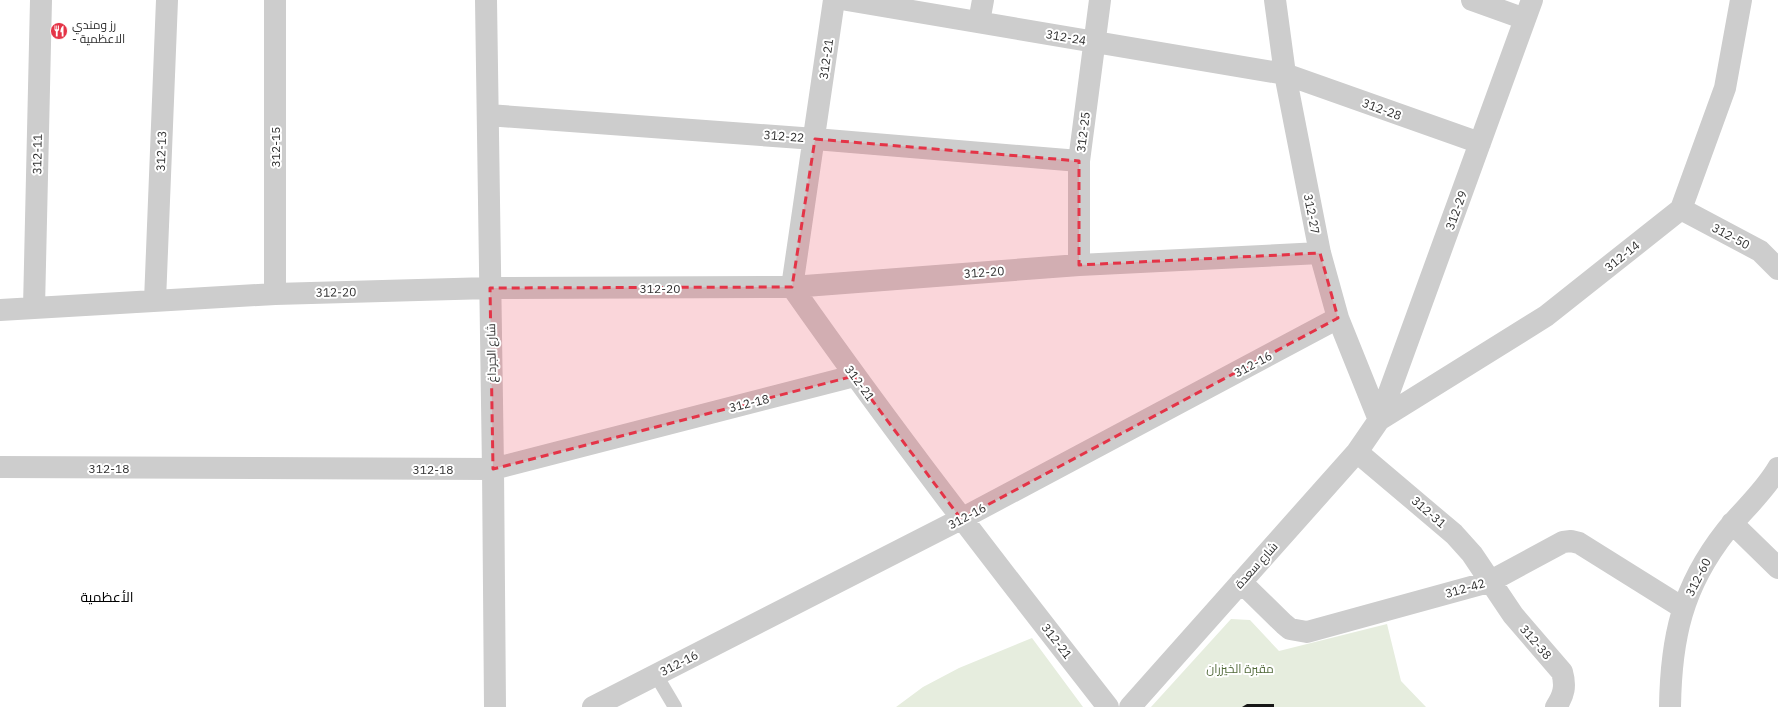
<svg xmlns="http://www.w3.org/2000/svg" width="1778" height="707" font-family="'IBM Plex Sans',Cairo,sans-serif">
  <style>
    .green { fill: #e6edde }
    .building { fill: #171717 }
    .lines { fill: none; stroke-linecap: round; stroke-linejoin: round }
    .service { stroke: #cdcdcd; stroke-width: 14 }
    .minor { stroke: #cdcdcd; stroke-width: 22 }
    .marked { fill: #e43447; fill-opacity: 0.2; stroke: #e43447; stroke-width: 3; stroke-dasharray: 8 5; stroke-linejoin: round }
    .labels { text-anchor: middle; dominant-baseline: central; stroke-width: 4; stroke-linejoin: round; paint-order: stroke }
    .poi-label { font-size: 12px; fill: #303030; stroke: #fff; text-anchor: start }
    .street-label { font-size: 12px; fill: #303030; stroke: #fff }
    .park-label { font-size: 12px; fill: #546c3d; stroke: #fff }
    .quarter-label { font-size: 14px; fill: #000; stroke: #fff }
  </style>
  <rect width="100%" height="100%" fill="#fff"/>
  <path class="green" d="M 1231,619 L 1250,620 L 1279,651 L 1387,624 L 1401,681 L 1426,707 L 1151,707 Z
    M 1032,638 L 1083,707 L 896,707 L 923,687 L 959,668 Z"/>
  <path class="building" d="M 1247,704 L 1274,704 L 1274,707 L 1242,707 Z"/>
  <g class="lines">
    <path class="service" d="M 656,675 L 675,707"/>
    <path class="minor" d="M 486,0 L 493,469 L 495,707
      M 834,0 L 792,287 C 893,431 1000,569 1108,707
      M 847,0 L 1285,74 L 1480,143
      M 1275,0 L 1285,74 L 1320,253 L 1338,318 L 1379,420
      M 1472,0 L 1525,19
      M 979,22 L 983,0
      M 488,115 L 815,139 L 1079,161
      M 1681,209 L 1760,251 L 1778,269
      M 1079,265 L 1079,161 L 1100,0
      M 275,294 L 275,0
      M 155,301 L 167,0
      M 34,308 L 41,0
      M 0,310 L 275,294 L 490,288 L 792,287 L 1079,265 L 1320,253
      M 1379,420 L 1546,316 L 1681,209 L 1725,88 L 1741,0
      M 1357,452 L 1454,534 L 1472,554 L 1513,615 L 1562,672 C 1566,686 1564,695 1556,707
      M 0,467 L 493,469 L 854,376
      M 1732,523 L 1778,568
      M 1241,582 L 1284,624 L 1290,629 L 1307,632 L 1489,582 L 1563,542 L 1571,541 L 1579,543 L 1683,608
      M 593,707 L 961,519 L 1338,318
      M 1130,707 L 1357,452 L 1379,420 L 1532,0
      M 1670,707 C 1671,638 1682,587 1726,531 C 1743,510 1764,492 1778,468"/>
  </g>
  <path class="marked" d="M 815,139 L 1079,161 L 1079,265 L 1320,253 L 1338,318 L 961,519 L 854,376 L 493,469 L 490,288 L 792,287 Z"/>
  <defs>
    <g id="restaurant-disc" transform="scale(0.9)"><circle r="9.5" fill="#e43447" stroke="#fff"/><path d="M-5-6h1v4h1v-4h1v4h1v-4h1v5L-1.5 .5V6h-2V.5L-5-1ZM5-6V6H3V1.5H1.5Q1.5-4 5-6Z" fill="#fff"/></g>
  </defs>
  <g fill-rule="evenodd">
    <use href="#restaurant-disc" x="59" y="31"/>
  </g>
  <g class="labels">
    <g class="poi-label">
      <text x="72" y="24">رز ومندي<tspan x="72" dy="14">- الاعظمية</tspan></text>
    </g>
    <g class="street-label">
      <text transform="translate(1066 37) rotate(10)">312-24</text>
      <text transform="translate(826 59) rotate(-82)">312-21</text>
      <text transform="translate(1382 109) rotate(20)">312-28</text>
      <text transform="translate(1083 132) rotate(-83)">312-25</text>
      <text transform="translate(784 136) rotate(4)">312-22</text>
      <text transform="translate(275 147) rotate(-90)">312-15</text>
      <text transform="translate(161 151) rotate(-88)">312-13</text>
      <text transform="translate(37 154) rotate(-89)">312-11</text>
      <text transform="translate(1456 210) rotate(-70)">312-29</text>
      <text transform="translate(1312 214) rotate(79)">312-27</text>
      <text transform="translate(1731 236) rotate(28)">312-50</text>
      <text transform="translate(1622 256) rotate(-39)">312-14</text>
      <text transform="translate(984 272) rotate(-4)">312-20</text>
      <text x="660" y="288">312-20</text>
      <text transform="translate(336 292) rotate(-1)">312-20</text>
      <text transform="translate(491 353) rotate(-91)">شارع الجرداغ</text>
      <text transform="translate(1253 364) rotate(-28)">312-16</text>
      <text transform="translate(860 383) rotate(54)">312-21</text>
      <text transform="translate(749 403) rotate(-14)">312-18</text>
      <text x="109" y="468">312-18</text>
      <text x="433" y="469">312-18</text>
      <text transform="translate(1429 512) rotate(41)">312-31</text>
      <text transform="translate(967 516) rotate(-28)">312-16</text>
      <text transform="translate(1256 565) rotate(-48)">شارع سعدة</text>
      <text transform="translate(1698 577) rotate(-63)">312-60</text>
      <text transform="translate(1465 588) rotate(-16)">312-42</text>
      <text transform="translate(1057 641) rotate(52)">312-21</text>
      <text transform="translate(1536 642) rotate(49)">312-38</text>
      <text transform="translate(679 663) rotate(-27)">312-16</text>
    </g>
    <g class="park-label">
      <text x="1240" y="668">مقبرة الخيزران</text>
    </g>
    <g class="quarter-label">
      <text x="107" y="597">الأعظمية</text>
    </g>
  </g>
</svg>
